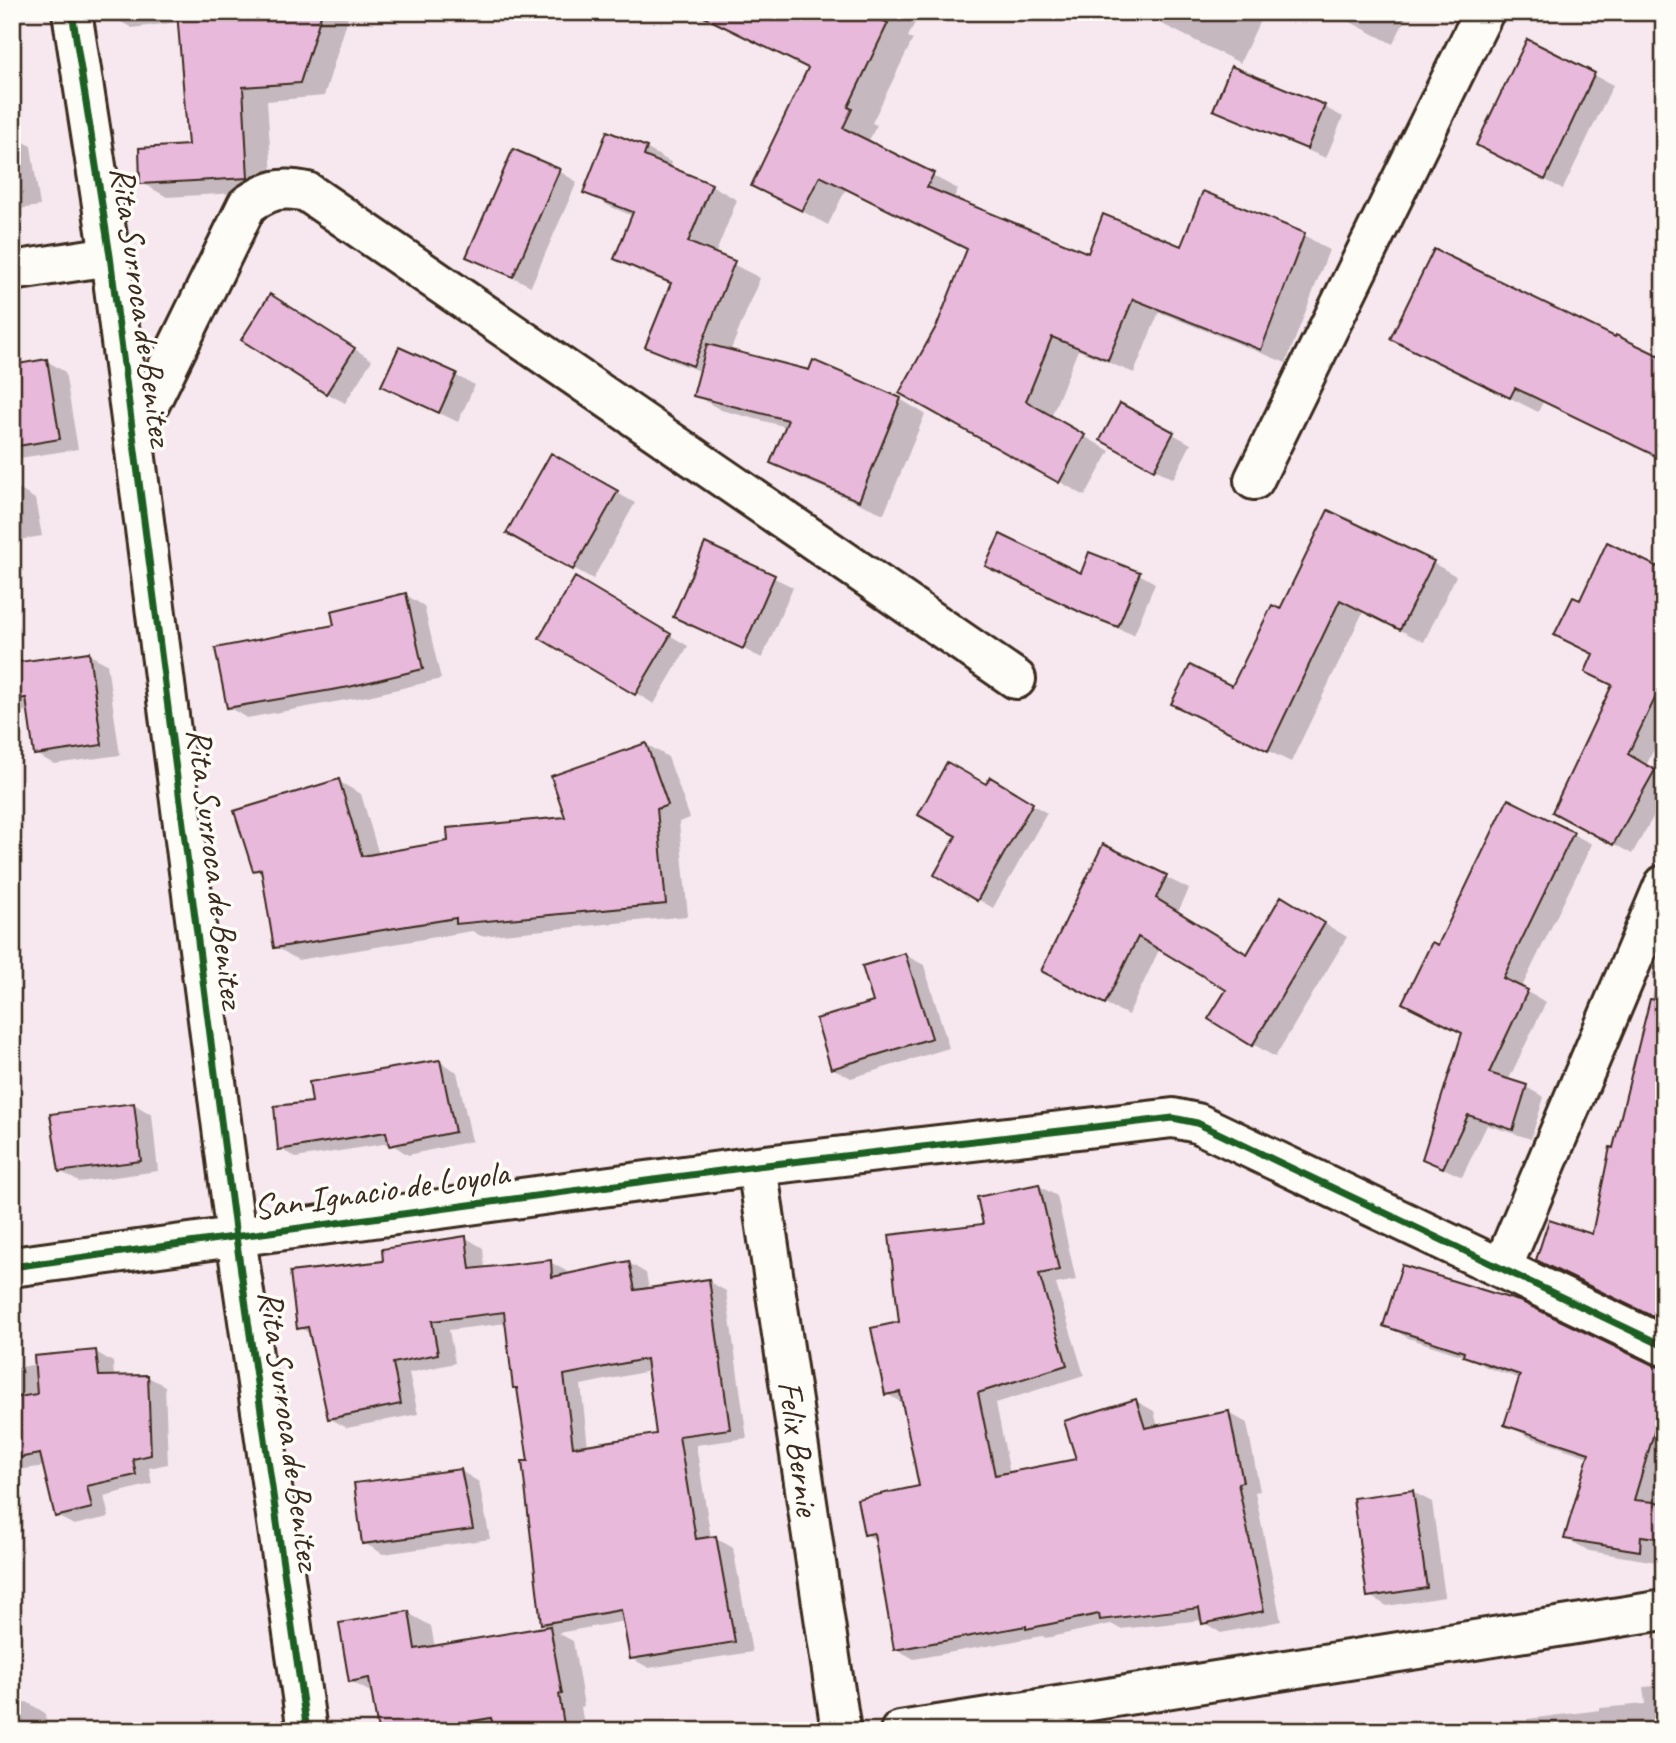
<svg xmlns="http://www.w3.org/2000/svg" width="1676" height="1743" font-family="Caveat,sans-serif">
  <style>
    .shadow { fill: #0003; fill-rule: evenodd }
    .building { fill: #e9b9db; stroke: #3b2a1e; stroke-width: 2; fill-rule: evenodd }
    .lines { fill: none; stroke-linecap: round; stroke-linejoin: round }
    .minor-casing { stroke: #3b2a1e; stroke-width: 44 }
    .minor { stroke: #fdfcf7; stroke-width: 38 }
    .cycleway-casing { stroke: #fdfcf7; stroke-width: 11 }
    .cycleway { stroke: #1b5e20; stroke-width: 7 }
    .labels { text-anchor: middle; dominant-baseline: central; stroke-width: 7; stroke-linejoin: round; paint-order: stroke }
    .street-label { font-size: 35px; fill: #3b2a1e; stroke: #fdfcf7 }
  </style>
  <rect width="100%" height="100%" fill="#f7e8ef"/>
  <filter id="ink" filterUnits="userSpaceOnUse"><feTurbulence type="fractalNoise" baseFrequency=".0143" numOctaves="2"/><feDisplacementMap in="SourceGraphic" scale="14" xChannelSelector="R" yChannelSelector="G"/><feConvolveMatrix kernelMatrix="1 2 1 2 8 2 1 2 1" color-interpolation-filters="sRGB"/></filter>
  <g filter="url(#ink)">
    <path class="shadow" d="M 113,12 L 338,12 L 348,18 L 324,96 L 267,101 L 273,191 L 167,197 L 142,183 L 190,147 L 180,22 L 132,28 L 114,18 Z
      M 454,12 L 479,12 L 472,22 Z
      M 758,12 L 920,12 L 908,37 L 913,39 L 872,123 L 877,125 L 868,142 L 958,189 L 953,200 L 1089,255 L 1182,248 L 1304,235 L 1329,250 L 1286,363 L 1159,312 L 1134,373 L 1078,350 L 1051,417 L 1110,451 L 1085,496 L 902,392 L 938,325 L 968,250 L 846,189 L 828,225 L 753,185 L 809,69 L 746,36 Z
      M 1138,12 L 1264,12 L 1240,63 Z
      M 1331,12 L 1409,12 L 1393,44 Z
      M 1528,41 L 1613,85 L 1563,189 L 1478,145 Z
      M 1324,107 L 1343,117 L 1326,158 L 1270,135 L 1251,124 Z
      M 12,135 L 31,146 L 40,206 L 12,210 Z
      M 646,148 L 672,163 L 670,168 L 711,185 L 737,200 L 715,255 L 760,278 L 730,352 L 900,399 L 925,414 L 884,514 L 798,477 L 773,463 L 787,427 L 721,410 L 695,395 L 702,372 L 673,361 L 647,346 L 672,285 L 642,273 L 616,258 L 633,216 L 611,207 L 586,192 Z
      M 559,171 L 577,182 L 531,286 L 468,256 Z
      M 289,307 L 372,360 L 345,403 L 326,393 Z
      M 1392,338 L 1664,361 L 1664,461 L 1543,402 L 1538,412 Z
      M 400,349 L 475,385 L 458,422 L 383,386 Z
      M 47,361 L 65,372 L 78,449 L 13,459 L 12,367 Z
      M 1173,434 L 1191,444 L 1173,479 L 1103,440 Z
      M 552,456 L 635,503 L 593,579 L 509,532 Z
      M 17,488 L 35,499 L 42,536 L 12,541 L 12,489 Z
      M 706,545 L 793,587 L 762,658 L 675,616 Z
      M 1090,554 L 1139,574 L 1155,583 L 1134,635 L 1099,621 L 1002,574 L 1081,575 Z
      M 1433,563 L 1456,576 L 1424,642 L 1363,612 L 1291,762 L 1197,716 L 1233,689 L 1281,611 Z
      M 1664,572 L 1664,728 L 1646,766 L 1664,777 L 1664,798 L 1632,854 L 1554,811 L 1614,686 L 1595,655 L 1581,602 Z
      M 576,580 L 688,646 L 654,704 L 542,637 Z
      M 406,595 L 424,606 L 441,679 L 368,696 L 247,718 L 228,707 L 336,627 Z
      M 88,654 L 107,664 L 120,755 L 54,764 L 36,754 L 30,710 L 12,713 L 12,665 Z
      M 646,744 L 668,757 L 690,818 L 679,822 L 688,916 L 481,936 L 472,931 L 298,960 L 276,947 L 264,875 L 255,870 L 338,781 L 361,794 L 379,855 L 567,818 Z
      M 990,780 L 1047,813 L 993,908 L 936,875 Z
      M 1509,801 L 1592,844 L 1521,989 L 1546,1002 L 1508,1081 L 1526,1087 L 1544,1097 L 1531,1139 L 1487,1125 L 1462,1177 L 1424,1159 L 1464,1033 Z
      M 1104,846 L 1189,889 L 1178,912 L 1248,956 L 1304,911 L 1347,937 L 1275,1057 L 1210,1019 L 1228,989 L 1160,948 L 1128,1015 L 1065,983 Z
      M 1664,946 L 1664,1322 L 1538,1260 L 1594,1237 L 1657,978 L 1652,975 Z
      M 905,955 L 924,965 L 949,1048 L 851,1078 L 832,1068 Z
      M 440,1062 L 457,1072 L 472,1141 L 408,1155 L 390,1143 L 296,1158 L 279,1148 L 314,1104 Z
      M 134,1104 L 152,1115 L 158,1171 L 79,1182 L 60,1171 Z
      M 1039,1186 L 1057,1196 L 1076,1280 L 1056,1284 L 1084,1375 L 996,1403 L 1010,1474 L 1078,1460 L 1136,1401 L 1154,1411 L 1158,1427 L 1229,1413 L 1247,1423 L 1260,1491 L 1255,1492 L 1281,1621 L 1221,1633 L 1203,1622 L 1203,1620 L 1120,1629 L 1111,1624 L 1046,1638 L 1042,1636 L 914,1659 L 896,1649 L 878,1541 L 865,1534 L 921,1487 L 904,1404 L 887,1394 L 901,1324 L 985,1226 Z
      M 466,1238 L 483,1248 L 485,1269 L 550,1262 L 568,1272 L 568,1275 L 629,1263 L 646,1273 L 649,1289 L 708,1281 L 726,1291 L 747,1438 L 696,1445 L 711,1538 L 716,1538 L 733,1548 L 752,1652 L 649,1668 L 631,1658 L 625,1621 L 558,1633 L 573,1641 L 584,1706 L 581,1707 L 585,1731 L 380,1731 L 374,1694 L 350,1681 L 408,1613 L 431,1626 L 435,1648 L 551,1628 L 542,1623 L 530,1462 L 519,1389 L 515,1387 L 507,1323 L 449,1330 L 455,1363 L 409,1373 L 418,1414 L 347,1428 L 329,1418 L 312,1335 L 299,1327 L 385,1263 ZM 649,1371 L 658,1436 L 588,1447 L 581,1385 Z
      M 1385,1325 L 1664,1369 L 1664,1487 L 1659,1504 L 1664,1505 L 1662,1563 L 1589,1551 L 1566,1538 L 1589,1457 L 1529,1437 L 1506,1424 L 1521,1379 L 1488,1368 L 1470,1358 L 1408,1338 Z
      M 96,1352 L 113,1362 L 114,1378 L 148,1377 L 165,1386 L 168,1464 L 149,1468 L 152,1484 L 104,1496 L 109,1517 L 74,1525 L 57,1516 L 45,1466 L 12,1471 L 12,1369 Z
      M 461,1471 L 479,1482 L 490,1539 L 383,1554 L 364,1543 Z
      M 1413,1492 L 1432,1502 L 1445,1597 L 1387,1606 L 1368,1595 Z
      M 1664,1685 L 1664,1731 L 1528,1731 L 1527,1719 L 1600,1710 L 1600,1708 L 1645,1704 L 1643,1687 Z
      M 27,1702 L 45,1713 L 47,1731 L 12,1731 L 12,1704 Z"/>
    <path class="building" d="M 177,12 L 322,12 L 300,83 L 243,87 L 248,178 L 140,184 L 139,148 L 188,145 Z
      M 694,12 L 866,12 L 888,23 L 848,107 L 852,109 L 843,128 L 934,173 L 927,187 L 1088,253 L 1103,214 L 1181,246 L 1203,191 L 1305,233 L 1261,350 L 1133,299 L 1108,360 L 1052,337 L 1026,401 L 1085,435 L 1059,483 L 899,393 L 937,325 L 967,249 L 820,176 L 802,211 L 751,186 L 808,68 Z
      M 1527,39 L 1595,73 L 1545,180 L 1476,145 Z
      M 1231,66 L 1325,105 L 1307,149 L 1213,110 Z
      M 607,131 L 647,147 L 644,156 L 712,184 L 688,242 L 735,261 L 693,366 L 645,347 L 671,283 L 614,259 L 633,212 L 583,193 Z
      M 513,149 L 560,169 L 513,277 L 466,257 Z
      M 1434,249 L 1615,337 L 1616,335 L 1664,358 L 1664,460 L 1515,388 L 1510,398 L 1390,339 Z
      M 270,294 L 355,348 L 326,394 L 241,340 Z
      M 707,344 L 809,370 L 813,360 L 901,398 L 859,501 L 770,463 L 788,420 L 693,396 Z
      M 399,347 L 457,373 L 439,413 L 381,386 Z
      M 47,359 L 60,439 L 12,447 L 12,365 Z
      M 1120,403 L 1174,432 L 1154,470 L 1100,440 Z
      M 551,453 L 618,491 L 573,570 L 506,533 Z
      M 1328,510 L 1434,561 L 1400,630 L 1340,600 L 1268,751 L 1171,704 L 1190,665 L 1232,686 L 1272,605 L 1280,609 Z
      M 1000,534 L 1081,573 L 1089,552 L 1140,572 L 1118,627 L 1082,613 L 985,566 Z
      M 1607,542 L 1664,570 L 1664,680 L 1628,754 L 1655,770 L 1613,845 L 1552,812 L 1612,685 L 1585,672 L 1593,654 L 1554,635 L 1573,597 L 1580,600 Z
      M 705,543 L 775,575 L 743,649 L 673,617 Z
      M 575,577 L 671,634 L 635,695 L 539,638 Z
      M 406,593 L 423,669 L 349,687 L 227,708 L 215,648 L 334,625 L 331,611 Z
      M 89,652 L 102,745 L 34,755 L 26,698 L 12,700 L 12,663 Z
      M 646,743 L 668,805 L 657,809 L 666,904 L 456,924 L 456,918 L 274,948 L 261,869 L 253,871 L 234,811 L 339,779 L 362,856 L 448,841 L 447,828 L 565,817 L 551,776 Z
      M 947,762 L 986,784 L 990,777 L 1033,803 L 977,901 L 934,875 L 956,836 L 918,815 Z
      M 1508,799 L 1574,832 L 1503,978 L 1528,990 L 1489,1073 L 1527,1085 L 1513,1130 L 1468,1115 L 1443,1168 L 1422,1159 L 1462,1033 L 1402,1003 L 1432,942 L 1438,945 Z
      M 1103,844 L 1167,875 L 1156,898 L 1247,954 L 1281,896 L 1325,923 L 1252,1046 L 1208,1019 L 1226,990 L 1138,937 L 1105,1004 L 1041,971 Z
      M 905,953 L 932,1038 L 831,1069 L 816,1019 L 873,1002 L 862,966 Z
      M 1650,999 L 1664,1001 L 1664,1322 L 1536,1260 L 1549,1220 L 1592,1234 L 1610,1147 L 1613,1148 Z
      M 440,1060 L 455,1132 L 389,1146 L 386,1132 L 278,1150 L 274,1106 L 312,1102 L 309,1082 Z
      M 134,1103 L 141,1161 L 59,1172 L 50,1114 Z
      M 1039,1184 L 1059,1270 L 1039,1274 L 1067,1365 L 978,1393 L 995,1475 L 1076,1459 L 1064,1421 L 1136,1399 L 1145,1428 L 1229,1411 L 1243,1482 L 1238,1483 L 1264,1611 L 1202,1624 L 1199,1608 L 1100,1620 L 1099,1614 L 1026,1629 L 1026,1626 L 894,1650 L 874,1533 L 864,1535 L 857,1499 L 919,1486 L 900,1392 L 885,1395 L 871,1328 L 899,1322 L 889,1235 L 983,1224 L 977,1197 Z
      M 466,1236 L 470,1269 L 551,1260 L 552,1277 L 629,1261 L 635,1290 L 709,1279 L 730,1429 L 679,1436 L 696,1539 L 716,1536 L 735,1642 L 630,1659 L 621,1610 L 541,1624 L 522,1461 L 528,1461 L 517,1388 L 513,1388 L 504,1312 L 432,1321 L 438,1354 L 393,1363 L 401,1404 L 328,1419 L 308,1327 L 297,1329 L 290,1272 L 383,1261 L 382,1249 ZM 646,1359 L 656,1434 L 573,1447 L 564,1375 Z
      M 1402,1265 L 1522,1302 L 1655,1366 L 1664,1368 L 1664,1399 L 1634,1500 L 1664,1503 L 1664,1539 L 1641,1536 L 1640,1551 L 1564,1539 L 1589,1453 L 1504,1425 L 1520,1375 L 1463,1356 L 1464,1352 L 1383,1326 Z
      M 96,1350 L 99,1376 L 148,1375 L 151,1455 L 133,1459 L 136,1475 L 87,1486 L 92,1508 L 55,1517 L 40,1454 L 12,1459 L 12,1398 L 37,1394 L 34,1356 Z
      M 461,1469 L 473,1529 L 362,1544 L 354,1483 Z
      M 1413,1490 L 1427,1588 L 1367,1597 L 1353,1498 Z
      M 409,1611 L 415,1649 L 550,1626 L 562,1694 L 559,1694 L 565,1731 L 495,1731 L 491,1718 L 414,1731 L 378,1731 L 369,1678 L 349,1682 L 339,1623 Z"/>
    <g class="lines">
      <g class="minor-casing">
        <path id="minor" d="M 72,12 L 110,256 L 236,1237 L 307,1731
          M 12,271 L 110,256
          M 134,436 L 247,205 C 269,190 281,186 307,192 L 1016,679
          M 1254,480 L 1484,12
          M 757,1166 L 841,1731
          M 12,1267 L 757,1166 L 1173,1118 L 1197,1123 L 1664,1346
          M 1502,1268 L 1664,885
          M 900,1731 L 1664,1610"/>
      </g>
      <use href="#minor" class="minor"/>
      <g class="cycleway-casing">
        <path id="cycleway" d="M 72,12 L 110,256 L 236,1237 L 307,1731
          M 12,1267 L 757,1166 L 1173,1118 L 1197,1123 L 1664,1346"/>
      </g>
      <use href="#cycleway" class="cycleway"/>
    </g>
  </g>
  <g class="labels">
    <g class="street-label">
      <text transform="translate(142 306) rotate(82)">Rita Surroca de Benitez</text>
      <text transform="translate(216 868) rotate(83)">Rita Surroca de Benitez</text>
      <text transform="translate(381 1190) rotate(-8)">San Ignacio de Loyola</text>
      <text transform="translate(290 1430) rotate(82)">Rita Surroca de Benitez</text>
      <text transform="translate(799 1448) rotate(82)">Felix Bernie</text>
    </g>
  </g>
  <rect width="1676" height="1743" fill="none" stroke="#fdfcf7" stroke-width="42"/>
  <rect x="21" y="21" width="1634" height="1701" fill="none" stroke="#3b2a1e" stroke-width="2.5" filter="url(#ink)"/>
</svg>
